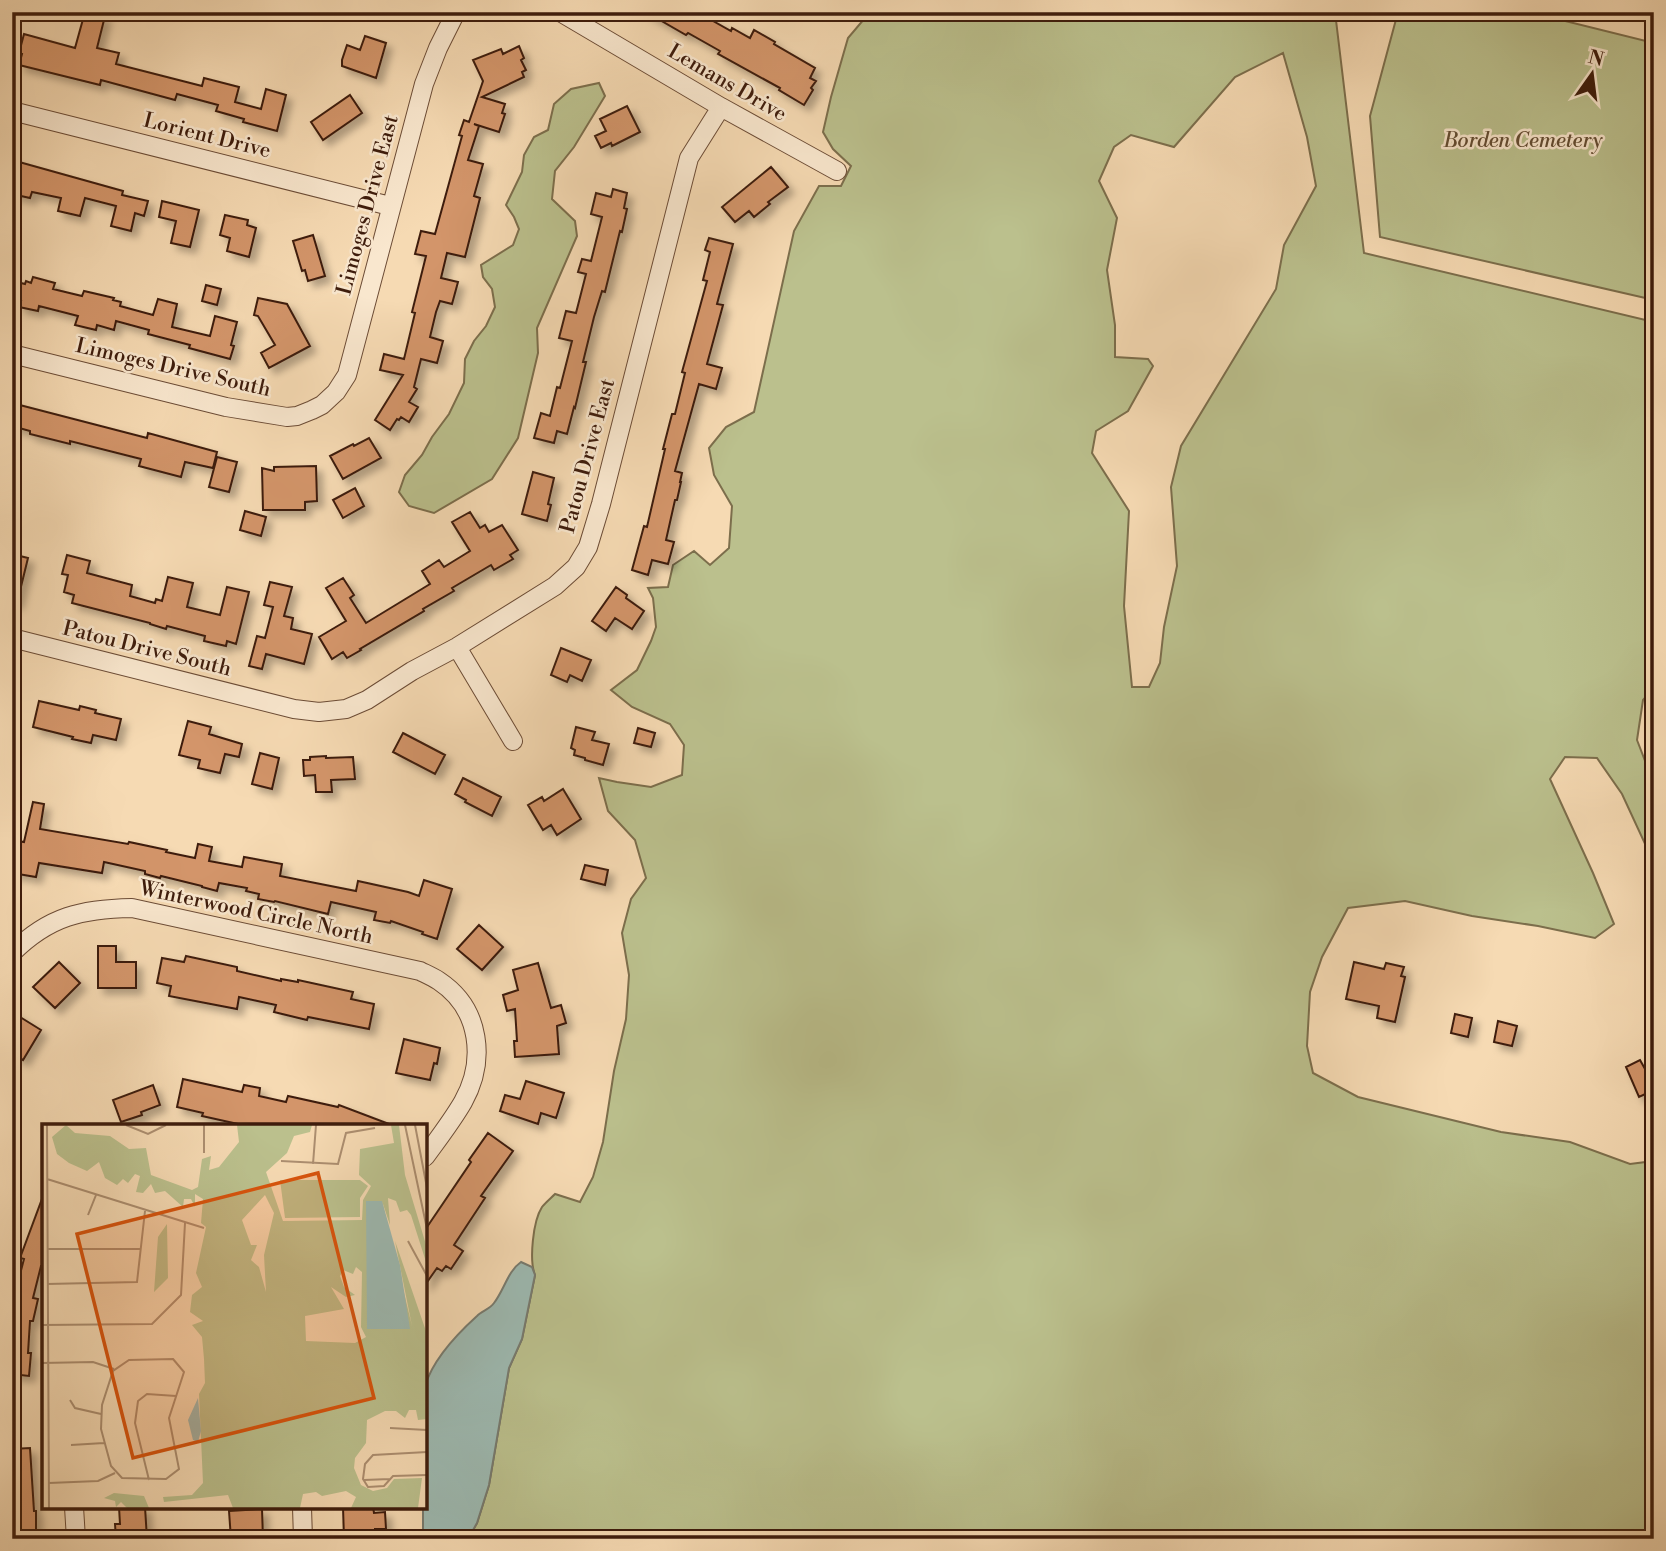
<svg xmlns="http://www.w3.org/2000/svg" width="1666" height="1551" font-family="'Libre Bodoni',serif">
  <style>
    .green { fill: #bbc08d; stroke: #7c6e4c; stroke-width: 2; fill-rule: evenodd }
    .water { fill: #9dbab2; stroke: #777b70; stroke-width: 2 }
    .building { fill: #d3956a; stroke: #3e1c0c; stroke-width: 2; filter: url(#shadow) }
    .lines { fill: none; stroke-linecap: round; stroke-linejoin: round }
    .minor-casing { stroke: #6c4c36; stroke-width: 20 }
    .minor { stroke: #f9e7ce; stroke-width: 18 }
    .labels { text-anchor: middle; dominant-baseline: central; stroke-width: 5; stroke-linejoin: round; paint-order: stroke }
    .street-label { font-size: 21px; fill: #3e1c0c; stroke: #f9e7ce }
    .park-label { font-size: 21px; font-style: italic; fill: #644d33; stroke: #f9e7ce }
    .inset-road { fill: none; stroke: #ac8e70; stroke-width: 2 }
    .view { fill: #d7530c; fill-opacity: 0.15; stroke: #d7530c; stroke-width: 3.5 }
    .inset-edge { fill: none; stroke: #3e1c0c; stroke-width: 3.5 }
  </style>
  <defs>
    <filter id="shadow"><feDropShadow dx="6" dy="6" stdDeviation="3.5" flood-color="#0004"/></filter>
  </defs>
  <rect width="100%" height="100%" fill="#f6dab3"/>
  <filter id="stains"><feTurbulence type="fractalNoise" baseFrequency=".00286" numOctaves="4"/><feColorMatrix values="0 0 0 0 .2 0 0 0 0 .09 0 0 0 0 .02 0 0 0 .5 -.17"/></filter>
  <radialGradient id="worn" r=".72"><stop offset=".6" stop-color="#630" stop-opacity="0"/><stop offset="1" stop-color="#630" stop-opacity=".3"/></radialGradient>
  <path class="green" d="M 870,12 L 1335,12 L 1364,253 L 1654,322 L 1654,688 L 1643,700 L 1637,740 L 1654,784 L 1654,849 L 1646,846 L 1622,794 L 1597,758 L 1565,757 L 1550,779 L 1593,873 L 1614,924 L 1595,938 L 1538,926 L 1472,916 L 1405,901 L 1348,908 L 1322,957 L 1310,992 L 1307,1046 L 1313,1073 L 1358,1097 L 1501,1132 L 1570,1142 L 1630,1164 L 1654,1161 L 1654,1539 L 468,1539 L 477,1523 L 489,1485 L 509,1368 L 522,1339 L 535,1275 C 529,1260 533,1221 542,1207 C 546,1202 551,1198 555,1194 L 580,1202 L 593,1177 L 603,1142 L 614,1071 L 626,1019 L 629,975 L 622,933 L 631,899 L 646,878 L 635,840 L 608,811 L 599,778 L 617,782 L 651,787 L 682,775 L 684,745 L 670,724 L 632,707 L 611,690 L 637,670 L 651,641 L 656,627 L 653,598 L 648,588 L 668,587 L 673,565 L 694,551 L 710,565 L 729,548 L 732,506 L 714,475 L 709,448 L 726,427 L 754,412 L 794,231 L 819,186 L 841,186 L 851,166 L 833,149 L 823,132 L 831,97 L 848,38 ZM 1283,53 L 1307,137 L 1316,186 L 1284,245 L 1276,289 L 1181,446 L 1171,487 L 1177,566 L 1164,627 L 1160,663 L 1149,687 L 1132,687 L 1124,606 L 1129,511 L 1092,453 L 1096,431 L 1128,411 L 1153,366 L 1148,359 L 1115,357 L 1115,325 L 1107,270 L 1117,218 L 1099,181 L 1114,147 L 1131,135 L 1174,147 L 1235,77 Z
    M 1398,12 L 1529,12 L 1654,43 L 1654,300 L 1380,237 L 1370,116 Z
    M 599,83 L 605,96 L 574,147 L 555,171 L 552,199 L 575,221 L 577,236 L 537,328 L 538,353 L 518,438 L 492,479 L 434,513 L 409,506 L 399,492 L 405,475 L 422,455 L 432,437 L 449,414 L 464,383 L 465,359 L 474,341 L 486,326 L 495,307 L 492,289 L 483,277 L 481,265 L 513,245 L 519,229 L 514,217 L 506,205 L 522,172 L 524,155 L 534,137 L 548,130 L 554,104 L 571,89 Z"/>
  <path class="water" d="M 521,1262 L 532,1267 L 535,1275 L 522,1339 L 509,1368 L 489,1485 L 477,1523 L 468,1539 L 429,1539 L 423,1531 L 423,1507 L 425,1507 L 425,1386 C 433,1359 456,1335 477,1316 C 482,1311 490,1309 494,1303 C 504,1290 508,1271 521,1262 Z"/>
  <path class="building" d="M 85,12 L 105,16 L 97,48 L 119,53 L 116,64 L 202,86 L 204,78 L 239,87 L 235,102 L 261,109 L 266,89 L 286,95 L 277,131 L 243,122 L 244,119 L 216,111 L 218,105 L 177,94 L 175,100 L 101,80 L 100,85 L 19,65 L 22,54 L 19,53 L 24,34 L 75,48 Z
    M 646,12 L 697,12 L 731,31 L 732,28 L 750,38 L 754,30 L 775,42 L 774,44 L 815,68 L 810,78 L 816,81 L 811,88 L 813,90 L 804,105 L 779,90 L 780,88 L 718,54 L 720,51 L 688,33 L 686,35 Z
    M 365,36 L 386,43 L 376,78 L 342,66 L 342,60 L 347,45 L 360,50 Z
    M 519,46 L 524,58 L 521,60 L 526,70 L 522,72 L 524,77 L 482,97 L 505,104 L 502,113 L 505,114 L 499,132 L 474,124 L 479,126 L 468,160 L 483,164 L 474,196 L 480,198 L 465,257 L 447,253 L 441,278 L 458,282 L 452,304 L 440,301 L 436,312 L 430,337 L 443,341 L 437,363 L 421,359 L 414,387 L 417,389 L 409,402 L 418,407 L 409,422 L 401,417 L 399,420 L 397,419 L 390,430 L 375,420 L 403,375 L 380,370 L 384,354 L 404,359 L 415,313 L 412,312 L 426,256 L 415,254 L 421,231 L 435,234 L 462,136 L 459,135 L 464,120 L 469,122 L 483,81 L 473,60 L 501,49 L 503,54 Z
    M 350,95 L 362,113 L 323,140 L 311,122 Z
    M 627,106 L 640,132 L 612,146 L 611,143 L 601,148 L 595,136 L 606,131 L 600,119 Z
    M 12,160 L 123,191 L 122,195 L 148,201 L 144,216 L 135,213 L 131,231 L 111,226 L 116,206 L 85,198 L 80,216 L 58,211 L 61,198 L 32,192 L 30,198 L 12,194 Z
    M 771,167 L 788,187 L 768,202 L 770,204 L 754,217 L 749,211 L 735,222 L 722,207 Z
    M 613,189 L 627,193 L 624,208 L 627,209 L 622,232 L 620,231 L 605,292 L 602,291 L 594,317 L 583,362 L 586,362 L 575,408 L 574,407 L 567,434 L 557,431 L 554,443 L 534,438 L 541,413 L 550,416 L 557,387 L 560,388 L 572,341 L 559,338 L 566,311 L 576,313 L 586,274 L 578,272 L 582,259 L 591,261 L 602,217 L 591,214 L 596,193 L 611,197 Z
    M 162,201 L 199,210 L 190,247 L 171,243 L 176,221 L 159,217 Z
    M 225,215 L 248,220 L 247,225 L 256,228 L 249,257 L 227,251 L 230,238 L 220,235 Z
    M 313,235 L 325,276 L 308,281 L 305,270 L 302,271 L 293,241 Z
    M 709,238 L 733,244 L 717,304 L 723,305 L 707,364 L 722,368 L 716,389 L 699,384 L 675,471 L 682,473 L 680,482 L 681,482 L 677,500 L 675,500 L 666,540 L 674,542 L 668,564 L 652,560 L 648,575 L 632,570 L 644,526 L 647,527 L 665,449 L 663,449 L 672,414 L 675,414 L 685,373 L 682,372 L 707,281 L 703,280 L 710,252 L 705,250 Z
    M 33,277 L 55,283 L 53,289 L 82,296 L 84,291 L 114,298 L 113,300 L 121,302 L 120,306 L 153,315 L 158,299 L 177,304 L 172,327 L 210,336 L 215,316 L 237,322 L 231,345 L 234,346 L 230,359 L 189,348 L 190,345 L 148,334 L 149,330 L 116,321 L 114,330 L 97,325 L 96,330 L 75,325 L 78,316 L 39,306 L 38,311 L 19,307 L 21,301 L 13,299 L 17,282 L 25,284 L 26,281 L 31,283 Z
    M 206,285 L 221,289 L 217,305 L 202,301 Z
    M 258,298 L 287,304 L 310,346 L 269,368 L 261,353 L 275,345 L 258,316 L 254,315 Z
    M 12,403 L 147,438 L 148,433 L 217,452 L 213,468 L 185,462 L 181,477 L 139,466 L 141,459 L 70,441 L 70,444 L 30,434 L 30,431 L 12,426 Z
    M 369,438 L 381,458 L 343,479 L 330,456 L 353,444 L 354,446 Z
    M 217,457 L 237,462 L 229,492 L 209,487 Z
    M 316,466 L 317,501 L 305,502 L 305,510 L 263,510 L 262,468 L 274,471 L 274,467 Z
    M 533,472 L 554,478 L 548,504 L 551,505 L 547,521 L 522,514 Z
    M 355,488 L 364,506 L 343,518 L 333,500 Z
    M 245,511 L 266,517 L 261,536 L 240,530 Z
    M 470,512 L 480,528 L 485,525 L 489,532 L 502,525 L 518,550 L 510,555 L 513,559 L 494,570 L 491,565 L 452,588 L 454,591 L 423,609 L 424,611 L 360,649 L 361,650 L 347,658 L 343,652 L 332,659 L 319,637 L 346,621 L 326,588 L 343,578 L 354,595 L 350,598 L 366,623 L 430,584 L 422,571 L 439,560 L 444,567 L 470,551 L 452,522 Z
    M 12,554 L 28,558 L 17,603 L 12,602 Z
    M 67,555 L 90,561 L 87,573 L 132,585 L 130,596 L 155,603 L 156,599 L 162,601 L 168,577 L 193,583 L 187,607 L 220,615 L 227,587 L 249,592 L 236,644 L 227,641 L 226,646 L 204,641 L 205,636 L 167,626 L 166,629 L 150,624 L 150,623 L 72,603 L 74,595 L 64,592 L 68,575 L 62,574 Z
    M 270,582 L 292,587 L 284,616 L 293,618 L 291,629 L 312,634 L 304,664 L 266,654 L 262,669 L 249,666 L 257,636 L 265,638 L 273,607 L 264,605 Z
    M 616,587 L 627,595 L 626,598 L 644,611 L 632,629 L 615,618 L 606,631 L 592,621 Z
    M 561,648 L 591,660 L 582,681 L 570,675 L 567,682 L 551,675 Z
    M 39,701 L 79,710 L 80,706 L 96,710 L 95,713 L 121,719 L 116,740 L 93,735 L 91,743 L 72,739 L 73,737 L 33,727 Z
    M 188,721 L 211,727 L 209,734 L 242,744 L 239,757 L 225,754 L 220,773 L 198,768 L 200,760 L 179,755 Z
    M 576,727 L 595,732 L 592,740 L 609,744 L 603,765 L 585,760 L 585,758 L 574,755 L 575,750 L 571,748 Z
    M 638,728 L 655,733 L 651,747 L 634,743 Z
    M 403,733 L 445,755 L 435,774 L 393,752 Z
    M 260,753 L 279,758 L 272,789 L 252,784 Z
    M 326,756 L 326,758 L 353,757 L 355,779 L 331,780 L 332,792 L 316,792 L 315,775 L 304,776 L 303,760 L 310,760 L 310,757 Z
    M 463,778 L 501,797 L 492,816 L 465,802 L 466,800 L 455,794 Z
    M 563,789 L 581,819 L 557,835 L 551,825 L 543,830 L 528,805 L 542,797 L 544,801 Z
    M 33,802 L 44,804 L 40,829 L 128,844 L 129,842 L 167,850 L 166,852 L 195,858 L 198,844 L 212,847 L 209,861 L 242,867 L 244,857 L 282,864 L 280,876 L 356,891 L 358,881 L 408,892 L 419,896 L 424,880 L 452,889 L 437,939 L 422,934 L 423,932 L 391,921 L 390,923 L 374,920 L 376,912 L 331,902 L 328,914 L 275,901 L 274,902 L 258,899 L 259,894 L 246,891 L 247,888 L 219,883 L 217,891 L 202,887 L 202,886 L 161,876 L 160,878 L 145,874 L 145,871 L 104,862 L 102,873 L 39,863 L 36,877 L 12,873 L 12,840 L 24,842 Z
    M 585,865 L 608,870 L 605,885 L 581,879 Z
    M 479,925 L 503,947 L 482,970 L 457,949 Z
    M 98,946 L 116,946 L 116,962 L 136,962 L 136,988 L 98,988 Z
    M 186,956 L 237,967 L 237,971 L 281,981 L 281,979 L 298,982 L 298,980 L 353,992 L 351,999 L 374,1004 L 369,1029 L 308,1017 L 307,1020 L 274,1012 L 276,1005 L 239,997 L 237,1009 L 169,996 L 171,986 L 157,983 L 162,958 L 184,962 Z
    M 59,962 L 80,983 L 55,1008 L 33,987 Z
    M 1354,962 L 1384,969 L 1386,963 L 1404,967 L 1401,976 L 1405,977 L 1395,1022 L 1377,1018 L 1379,1006 L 1346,999 Z
    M 538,963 L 551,1008 L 561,1005 L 566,1023 L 557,1026 L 559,1054 L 515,1057 L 514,1041 L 517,1041 L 515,1009 L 507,1011 L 503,995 L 518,990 L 513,970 Z
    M 12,1012 L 41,1030 L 23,1060 L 12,1053 Z
    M 1455,1014 L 1472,1018 L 1468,1037 L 1451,1033 Z
    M 1498,1021 L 1517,1026 L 1512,1046 L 1494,1042 Z
    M 404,1039 L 440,1048 L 437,1064 L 434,1063 L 430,1080 L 396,1073 Z
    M 1640,1060 L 1654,1085 L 1654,1090 L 1639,1097 L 1626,1067 Z
    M 183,1079 L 242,1092 L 244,1085 L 260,1088 L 259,1096 L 286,1102 L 288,1096 L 338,1107 L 339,1105 L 389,1124 L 389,1126 L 247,1126 L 202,1116 L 203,1113 L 177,1107 Z
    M 526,1081 L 564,1093 L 556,1118 L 541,1113 L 538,1124 L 500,1111 L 505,1095 L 520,1099 Z
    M 153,1085 L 160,1105 L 141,1112 L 142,1115 L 121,1122 L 113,1100 Z
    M 488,1133 L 513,1151 L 481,1196 L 485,1198 L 454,1245 L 463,1251 L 451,1269 L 446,1266 L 442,1271 L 437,1268 L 425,1285 L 425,1230 L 471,1162 L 469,1160 Z
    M 42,1199 L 44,1200 L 44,1266 L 41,1266 L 33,1298 L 38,1299 L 33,1321 L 30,1321 L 28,1353 L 31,1353 L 29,1376 L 12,1374 L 12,1305 L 24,1259 L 20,1258 Z
    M 30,1448 L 34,1511 L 36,1511 L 36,1537 L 30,1539 L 12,1539 L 12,1449 Z
    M 119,1507 L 145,1507 L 147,1539 L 116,1539 L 115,1524 L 120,1524 Z
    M 343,1507 L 373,1507 L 374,1513 L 385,1512 L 386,1529 L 375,1529 L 375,1539 L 344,1539 Z
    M 262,1509 L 263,1539 L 231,1539 L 229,1511 Z"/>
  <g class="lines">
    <g class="minor-casing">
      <path id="minor" d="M 560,12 L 721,107 L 837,171
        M 12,111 L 390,206
        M 12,354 L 226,407 L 287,417 L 297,416 L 312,410 L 322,405 L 336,392 L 347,375 L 424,84 L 438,48 L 456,12
        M 12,638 L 294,709 L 319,712 L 346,709 L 367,700 L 412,671 L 457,647 L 555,586 L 576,567 L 588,547 L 601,504 L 689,158 L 721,107
        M 457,647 L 513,741
        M 12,953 C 49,916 82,909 132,908 L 420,971 C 426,974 433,977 439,981 C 481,1009 486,1061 463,1102 C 452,1121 438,1139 425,1157
        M 74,1507 L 76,1539
        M 302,1507 L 303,1539"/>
    </g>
    <use href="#minor" class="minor"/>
  </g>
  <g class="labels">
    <g class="street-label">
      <text transform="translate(727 83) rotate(30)">Lemans Drive</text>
      <text transform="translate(207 136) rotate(14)">Lorient Drive</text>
      <text transform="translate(368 205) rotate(-75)">Limoges Drive East</text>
      <text transform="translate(173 368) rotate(13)">Limoges Drive South</text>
      <text transform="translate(588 456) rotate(-75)">Patou Drive East</text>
      <text transform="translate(147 649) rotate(14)">Patou Drive South</text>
      <text transform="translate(256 913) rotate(12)">Winterwood Circle North</text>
    </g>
    <g class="park-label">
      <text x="1523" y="141">Borden Cemetery</text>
    </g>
  </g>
  <g transform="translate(42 1124)">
    <rect width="385" height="385" fill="#f6dab3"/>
    <path d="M 24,1 L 33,9 L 68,12 L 87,25 L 104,24 L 109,51 L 150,66 L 156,63 L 160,35 L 169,32 L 167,46 L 177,43 L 197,18 L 195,1 L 270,1 L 268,8 L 252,12 L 245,29 L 224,48 L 241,97 L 320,96 L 321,76 L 329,62 L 317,51 L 318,25 L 352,19 L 349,1 L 357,1 L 363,51 L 385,124 L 385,141 L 369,91 L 365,86 L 358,88 L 354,77 L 346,74 L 348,101 L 340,77 L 370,202 L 353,117 L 385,210 L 385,295 L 376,296 L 374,286 L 367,286 L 363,294 L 354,287 L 343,287 L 325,296 L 324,319 L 313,334 L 312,344 L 319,361 L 331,367 L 345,364 L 352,355 L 380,354 L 376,384 L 309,384 L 314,373 L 304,367 L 280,372 L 274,368 L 261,370 L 258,384 L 191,384 L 186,371 L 122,378 L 121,373 L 150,371 L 161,359 L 157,270 L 163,259 L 162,235 L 160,213 L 150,201 L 161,197 L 148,188 L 150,171 L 160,163 L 154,149 L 164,103 L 159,99 L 161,75 L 153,70 L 153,83 L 149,75 L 142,75 L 141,83 L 123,67 L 113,69 L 109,60 L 101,69 L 94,68 L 98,52 L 93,50 L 86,59 L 81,55 L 75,61 L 63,54 L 57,38 L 45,47 L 27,39 L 15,30 L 10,13 ZM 223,71 L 232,89 L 222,131 L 224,168 L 217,143 L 209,136 L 215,121 L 209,121 L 200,96 ZM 314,143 L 320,148 L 319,203 L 324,213 L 313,219 L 264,217 L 263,192 L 302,185 L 289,163 L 304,173 L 313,171 L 302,163 L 298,152 L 301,146 L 311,150 ZM 238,56 L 318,56 L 326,62 L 318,74 L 318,93 L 243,94 ZM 125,100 L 126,154 L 112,168 L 116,113 ZM 72,369 L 102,372 L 107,384 L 85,384 L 79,378 L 74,383 L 73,377 L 62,374 Z" fill="#bbc08d" fill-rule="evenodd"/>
    <path d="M 324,77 L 340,77 L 358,141 L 368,205 L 325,205 ZM 156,274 L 159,307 L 156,318 L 151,316 L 146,296 Z" fill="#9dbab2"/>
    <path class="inset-road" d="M 5,1 L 7,384M 84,1 L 106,10 L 124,1M 162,1 L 162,29M 363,1 L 385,105M 373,1 L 385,64M 239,37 L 296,40 L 304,9 L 333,4M 271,40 L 274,1M 5,55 L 162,104M 46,91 L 54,71M 366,117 L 385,152M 6,125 L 99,125M 5,160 L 95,158 L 103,87M 0,201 L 110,200 L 139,171 L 143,99M 131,235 L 142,248 L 127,294 L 137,345 L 124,355 L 80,354 L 69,342 L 59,305 L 60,281 L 71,247 L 87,236 ZM 0,239 L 51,238 L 72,245M 28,276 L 33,284 L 59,290M 348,304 L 385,306M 29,321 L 62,319M 385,328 L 331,331 L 323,340 L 321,355 L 326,363 L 342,362 L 351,352 L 385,351M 107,356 L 93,299 L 96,277 L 105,270 L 134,272M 322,356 L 348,355M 7,359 L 56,357 L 73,349"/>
    <path class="view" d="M 276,49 L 332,274 L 91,334 L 35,110 Z"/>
    <rect width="385" height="385" class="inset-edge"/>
  </g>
  <rect width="1666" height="1551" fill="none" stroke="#f6dab3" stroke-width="42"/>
  <rect x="14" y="14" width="1638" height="1523" fill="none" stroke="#3e1c0c" stroke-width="3.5"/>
  <rect x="21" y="21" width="1624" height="1509" fill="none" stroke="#3e1c0c" stroke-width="2"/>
  <g transform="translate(1592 74) rotate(14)" stroke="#f9e7ce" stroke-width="5" paint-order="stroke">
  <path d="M0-5L12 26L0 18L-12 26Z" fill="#3e1c0c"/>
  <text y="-10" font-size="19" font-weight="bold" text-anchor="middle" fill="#3e1c0c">N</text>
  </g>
  <rect width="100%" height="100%" filter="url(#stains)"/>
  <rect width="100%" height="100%" fill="url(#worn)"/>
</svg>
